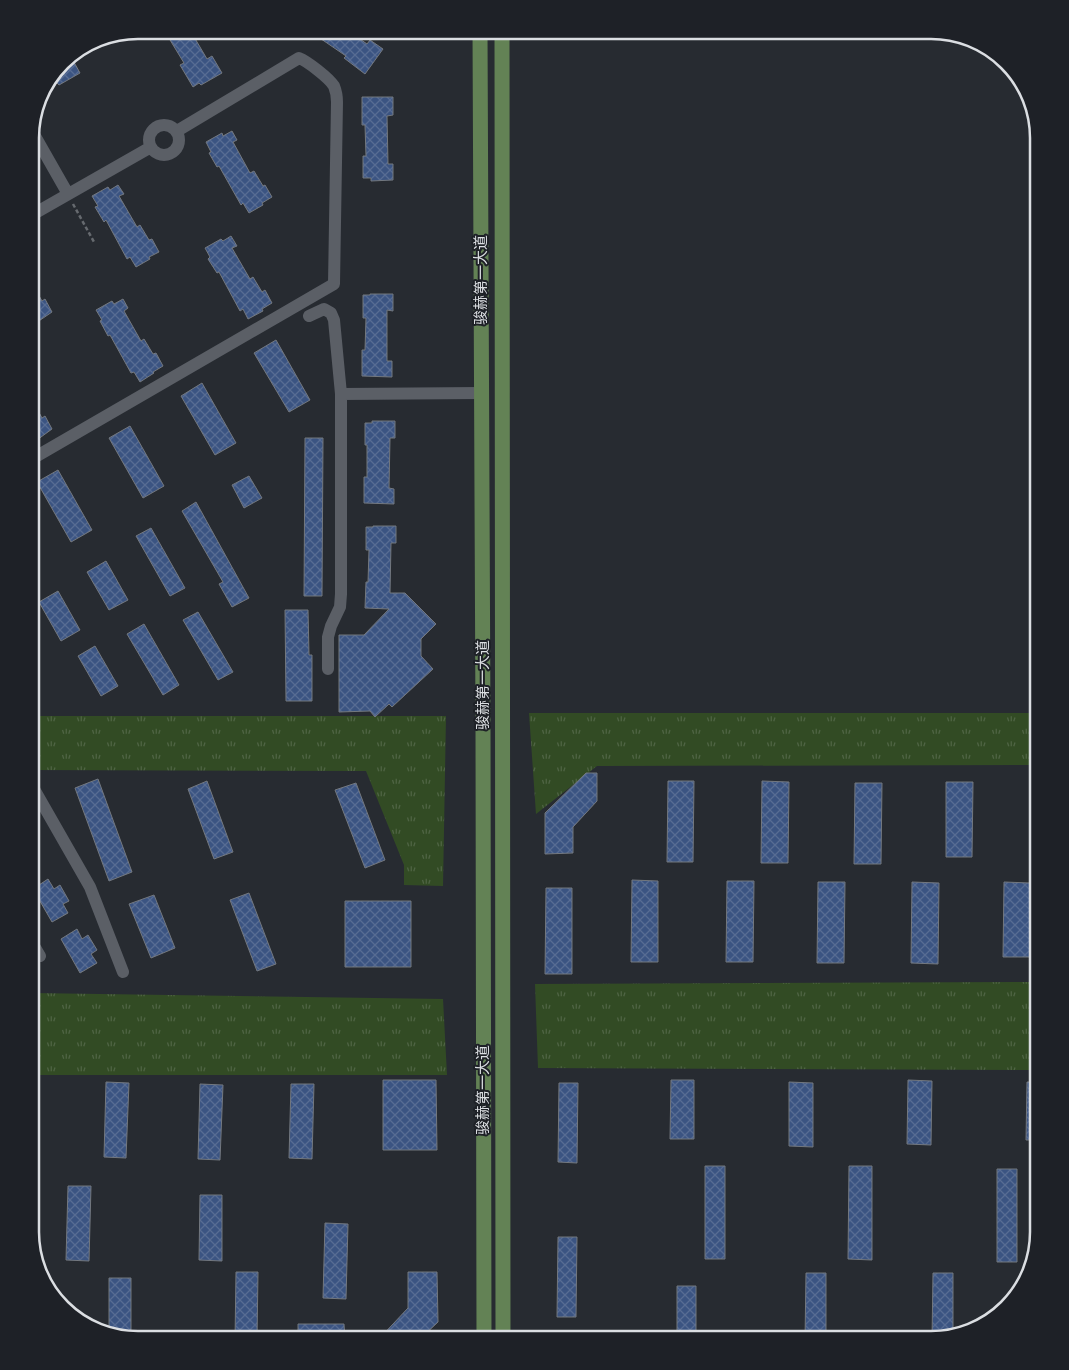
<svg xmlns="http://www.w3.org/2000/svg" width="1069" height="1370" font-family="'DM Sans','Noto Sans SC',sans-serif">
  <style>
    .park { fill: url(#park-tufts) }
    .building { fill: url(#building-cross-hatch); stroke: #73787f }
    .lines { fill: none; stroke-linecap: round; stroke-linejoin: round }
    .path { stroke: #666a6f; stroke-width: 2.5; stroke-dasharray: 4 2.5; stroke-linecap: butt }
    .minor { stroke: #5b5f66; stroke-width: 12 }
    .major { stroke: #638255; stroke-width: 15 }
    .labels { text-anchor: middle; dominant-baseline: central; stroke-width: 4; stroke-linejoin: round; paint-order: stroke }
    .street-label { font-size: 15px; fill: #dbdee2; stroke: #1e2127 }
    .rim { fill: none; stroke: #dbdee2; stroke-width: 2.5 }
  </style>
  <defs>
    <pattern id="park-tufts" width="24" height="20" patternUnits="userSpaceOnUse" patternTransform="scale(1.25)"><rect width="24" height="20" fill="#324b24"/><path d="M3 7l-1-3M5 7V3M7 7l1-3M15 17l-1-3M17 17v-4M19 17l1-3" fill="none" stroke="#4f6444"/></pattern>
    <pattern id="building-cross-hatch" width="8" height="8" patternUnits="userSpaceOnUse" patternTransform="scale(1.25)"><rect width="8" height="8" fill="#3b5482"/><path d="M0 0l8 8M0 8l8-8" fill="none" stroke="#576c93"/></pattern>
  </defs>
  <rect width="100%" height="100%" fill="#272b31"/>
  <path class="park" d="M 529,713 L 1039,713 L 1039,765 L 597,766 L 536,814 Z
    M 30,716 L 446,716 L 443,886 L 404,885 L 404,865 L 366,771 L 30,770 Z
    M 1039,982 L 1039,1070 L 538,1068 L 535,984 Z
    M 30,993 L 443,999 L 447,1075 L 30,1075 Z"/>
  <path class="building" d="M 164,30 L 190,30 L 207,59 L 212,56 L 222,73 L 201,85 L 199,83 L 193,87 L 180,65 L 184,63 Z
    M 308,30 L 347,30 L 367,44 L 370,40 L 383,49 L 365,74 L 344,58 L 346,56 Z
    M 70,55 L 80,73 L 59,85 L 57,83 L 40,92 Z
    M 362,97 L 393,97 L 393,115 L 387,116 L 388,164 L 393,164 L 393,180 L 371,181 L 371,178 L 363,178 L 363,156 L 366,156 L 365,125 L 362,125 Z
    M 232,131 L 237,140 L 233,142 L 250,173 L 254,171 L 263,186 L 265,185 L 272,197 L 262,203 L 263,205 L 249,213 L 243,203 L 241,205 L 219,166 L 217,167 L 209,153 L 211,152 L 206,142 L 222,133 L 223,136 Z
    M 118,185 L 124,194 L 119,196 L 137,227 L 140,225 L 149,240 L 152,239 L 159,252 L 149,257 L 150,259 L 136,267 L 130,257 L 127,259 L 106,220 L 104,222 L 95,207 L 98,206 L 92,196 L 108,187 L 110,190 Z
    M 231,236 L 237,246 L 232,248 L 250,279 L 253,277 L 262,292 L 265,290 L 272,303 L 262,309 L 263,311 L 248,319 L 243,309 L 240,311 L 219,272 L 217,273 L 208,259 L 210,257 L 205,248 L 221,239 L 223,241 Z
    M 30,280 L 42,301 L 45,299 L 52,312 L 30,327 Z
    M 370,294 L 393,294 L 393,311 L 387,310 L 387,361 L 392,361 L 392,377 L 362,376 L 362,350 L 365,350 L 366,318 L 363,318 L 363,295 L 370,295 Z
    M 123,299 L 128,308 L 124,311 L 141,341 L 144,339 L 153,354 L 156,353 L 163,366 L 153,372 L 154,373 L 140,382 L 134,372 L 131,373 L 110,335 L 108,336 L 100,321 L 102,320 L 96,310 L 112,301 L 114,304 Z
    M 276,340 L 310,400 L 289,412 L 254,353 Z
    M 202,383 L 236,443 L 215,455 L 181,396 Z
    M 30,396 L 42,418 L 45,416 L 52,429 L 30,445 Z
    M 372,421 L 395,421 L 395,438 L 390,438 L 389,488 L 394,489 L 394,504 L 364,503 L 364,477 L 367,477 L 367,445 L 365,445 L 365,423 L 372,423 Z
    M 130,426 L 164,486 L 143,498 L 109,438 Z
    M 305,438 L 323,438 L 322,596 L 304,596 Z
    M 58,470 L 92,530 L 71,542 L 37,482 Z
    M 249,476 L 262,498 L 244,508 L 232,485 Z
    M 196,502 L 249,598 L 232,607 L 219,584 L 223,582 L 182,511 Z
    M 373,526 L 396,526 L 396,543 L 391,543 L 390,593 L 405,593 L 436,624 L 421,639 L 421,656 L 433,669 L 392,707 L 389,704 L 375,717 L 370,711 L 339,712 L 339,635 L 364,635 L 389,609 L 365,608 L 366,582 L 368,582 L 369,550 L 366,550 L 366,527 L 373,527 Z
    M 151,528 L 185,588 L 170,596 L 136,536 Z
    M 106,561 L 128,600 L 109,610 L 87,572 Z
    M 58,591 L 80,630 L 61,641 L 39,602 Z
    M 285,610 L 308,610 L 309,655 L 312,655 L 312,701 L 286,701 Z
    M 198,612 L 233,672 L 218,680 L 183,620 Z
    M 144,624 L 179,685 L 163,695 L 127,634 Z
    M 95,646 L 118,686 L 101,696 L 78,656 Z
    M 586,773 L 597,773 L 597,801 L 573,827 L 573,853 L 545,854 L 545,813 Z
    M 98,779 L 132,872 L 109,881 L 75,788 Z
    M 207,781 L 233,852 L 214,859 L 188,789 Z
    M 668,781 L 694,781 L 693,862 L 667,862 Z
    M 762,781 L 789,782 L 788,863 L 761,863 Z
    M 946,782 L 973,782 L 972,857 L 946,857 Z
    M 356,783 L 385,860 L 365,868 L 335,790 Z
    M 855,783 L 882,783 L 881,864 L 854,864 Z
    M 48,879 L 54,889 L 60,885 L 69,901 L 63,904 L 68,913 L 52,922 L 33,889 Z
    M 632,880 L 658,881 L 658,962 L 631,962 Z
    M 727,881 L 754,881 L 753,962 L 726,962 Z
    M 818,882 L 845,882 L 844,963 L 817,963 Z
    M 912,882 L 939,883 L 938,964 L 911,963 Z
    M 1004,882 L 1030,883 L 1030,957 L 1003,957 Z
    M 546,888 L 572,888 L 572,974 L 545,974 Z
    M 249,893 L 276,964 L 257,971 L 230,900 Z
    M 154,895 L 175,948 L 151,958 L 129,904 Z
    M 345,901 L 411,901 L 411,967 L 345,967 Z
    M 77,929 L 82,939 L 88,935 L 97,950 L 91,954 L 97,963 L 80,973 L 61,939 Z
    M 383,1080 L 436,1080 L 437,1150 L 383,1150 Z
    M 671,1080 L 694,1080 L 694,1139 L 670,1139 Z
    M 908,1080 L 932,1081 L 931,1145 L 907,1144 Z
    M 106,1082 L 129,1083 L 126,1158 L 104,1157 Z
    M 789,1082 L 813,1083 L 813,1147 L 789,1146 Z
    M 1027,1082 L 1039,1082 L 1039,1140 L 1026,1140 Z
    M 559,1083 L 578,1083 L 577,1163 L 558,1162 Z
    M 200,1084 L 223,1085 L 220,1160 L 198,1159 Z
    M 291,1084 L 314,1084 L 312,1159 L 289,1158 Z
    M 705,1166 L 725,1166 L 725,1259 L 705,1259 Z
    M 849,1166 L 872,1166 L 872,1260 L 848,1259 Z
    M 997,1169 L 1017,1169 L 1017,1262 L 997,1262 Z
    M 68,1186 L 91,1186 L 89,1261 L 66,1260 Z
    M 200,1195 L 222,1195 L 222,1261 L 199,1260 Z
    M 325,1223 L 348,1224 L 346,1299 L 323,1298 Z
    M 558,1237 L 577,1237 L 576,1317 L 557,1317 Z
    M 236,1272 L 258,1272 L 257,1340 L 235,1340 Z
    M 408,1272 L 437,1272 L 438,1322 L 419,1340 L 378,1340 L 408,1308 Z
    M 806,1273 L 826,1273 L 826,1340 L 805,1340 Z
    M 933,1273 L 953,1273 L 953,1334 L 932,1340 Z
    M 109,1278 L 131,1278 L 131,1338 L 109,1332 Z
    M 677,1286 L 696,1286 L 696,1340 L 677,1340 Z
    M 298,1324 L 344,1324 L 345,1340 L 298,1340 Z"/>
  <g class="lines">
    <path class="path" d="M 73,204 L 94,242"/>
    <path class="minor" d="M149 140a15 15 0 1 1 30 0a15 15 0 1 1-30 0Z
      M 31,129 L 68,194
      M 30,216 L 151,147
      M 309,316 L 324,309 L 331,313 L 334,320 L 341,394 L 481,393
      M 30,460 L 334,284 L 337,102 C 337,97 336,91 334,86 C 329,78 307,61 299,58 L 177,131
      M 328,669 L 328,637 L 331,626 L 340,607 L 341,594 L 341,394
      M 30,782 L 90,887 L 123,972
      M 30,939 L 40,956"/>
    <path class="major" d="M 480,30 L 483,727 L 484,1340
      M 502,30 L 503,1340"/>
  </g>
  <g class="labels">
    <g class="street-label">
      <text transform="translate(481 280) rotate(-90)">骏赫第一大道</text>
      <text transform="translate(483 685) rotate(-90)">骏赫第一大道</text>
      <text transform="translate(483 1090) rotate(-90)">骏赫第一大道</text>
    </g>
  </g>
  <path d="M0 0H1069V1370H0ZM138 39H931A99 99 0 0 1 1030 138V1232A99 99 0 0 1 931 1331H138A99 99 0 0 1 39 1232V138A99 99 0 0 1 138 39Z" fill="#1e2127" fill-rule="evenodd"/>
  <path class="rim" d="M138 39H931A99 99 0 0 1 1030 138V1232A99 99 0 0 1 931 1331H138A99 99 0 0 1 39 1232V138A99 99 0 0 1 138 39Z"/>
</svg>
